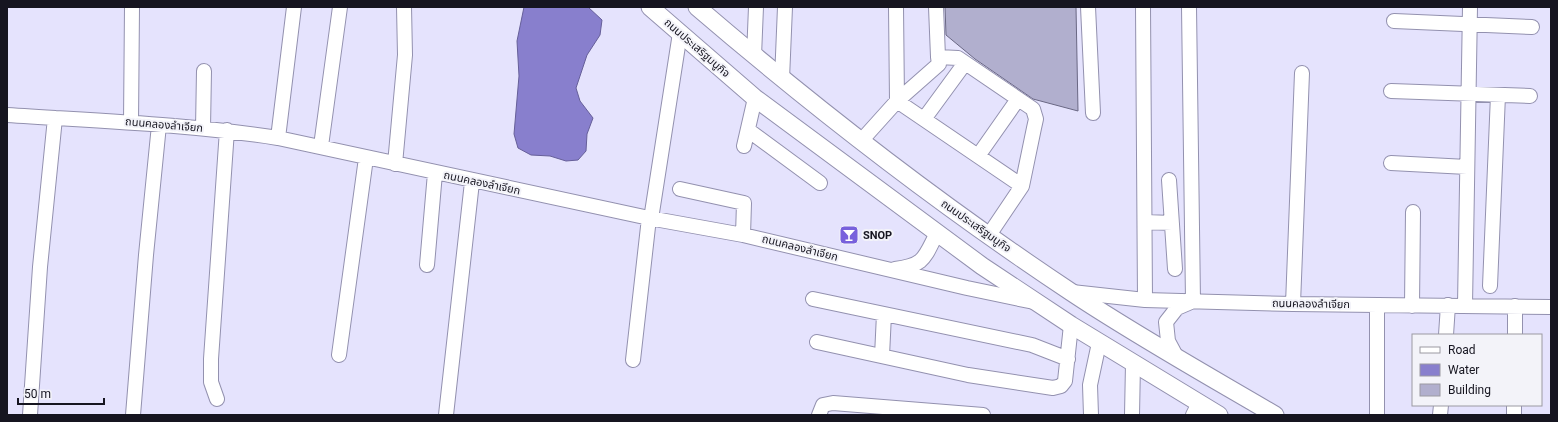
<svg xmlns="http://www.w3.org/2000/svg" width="1558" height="422" font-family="Roboto,'Noto Sans Thai',sans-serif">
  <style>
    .water { fill: #887fcd; stroke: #665f99 }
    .building { fill: #b1afce; stroke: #6a6884 }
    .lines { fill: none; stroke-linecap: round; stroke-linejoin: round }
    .minor-casing { stroke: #9391af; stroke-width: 16 }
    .major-casing { stroke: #9391af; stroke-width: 19 }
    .minor { stroke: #fff; stroke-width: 14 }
    .major { stroke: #fff; stroke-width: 17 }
    .labels { text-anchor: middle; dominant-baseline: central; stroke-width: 4; stroke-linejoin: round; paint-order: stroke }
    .street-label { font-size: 11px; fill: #161520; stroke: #f3f3f9 }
    .poi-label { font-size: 11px; font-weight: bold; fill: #161520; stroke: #f3f3f9; text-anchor: start }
  </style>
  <rect width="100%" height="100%" fill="#e5e3fd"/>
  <path class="water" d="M 524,7 L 588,7 L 602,20 L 600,35 L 587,55 L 576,88 L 580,101 L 593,118 L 587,134 L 586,151 L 578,160 L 566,161 L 550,156 L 531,155 L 518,148 L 514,134 L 519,76 L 517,41 Z"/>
  <path class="building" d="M 945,7 L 1076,7 L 1078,111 L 1033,99 L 975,59 L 946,35 Z"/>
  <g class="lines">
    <g class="minor-casing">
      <path id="minor" d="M 896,7 L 897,101 L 1022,186
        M 936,7 L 938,57
        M 1088,7 L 1093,113
        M 1143,7 L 1145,300
        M 1189,7 L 1193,301
        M 1394,21 L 1532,27
        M 754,56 L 756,7
        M 782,79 L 785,7
        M 1391,91 L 1530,96
        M 7,115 C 98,121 188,124 278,138 L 649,218 L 743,235 L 967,288 L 1034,302
        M 924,119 L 965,63
        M 131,122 L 132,7
        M 203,128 L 204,71
        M 748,130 L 820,183
        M 278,138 L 294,7
        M 861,141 L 897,101 L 939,64 L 938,57 L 958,58 L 1033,109 L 1036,119 L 1034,128 L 1022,186 L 989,235
        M 321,146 L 340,7
        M 744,146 L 755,98
        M 978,156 L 1018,99
        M 1391,163 L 1467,167
        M 395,164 L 405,55 L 404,7
        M 1169,180 L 1175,269
        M 680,189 L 744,203 L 743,235
        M 651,219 L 680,33
        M 1145,222 L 1172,223
        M 427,265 L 435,173
        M 895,269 C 925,265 924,258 937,233
        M 1490,286 L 1498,95
        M 1072,292 L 1145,300 L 1293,304 L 1551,307
        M 813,299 L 1032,345 L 1068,359
        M 1293,304 L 1302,73
        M 1377,305 L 1377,415
        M 1465,305 L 1470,7
        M 1412,306 L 1413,212
        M 1446,335 L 1448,305
        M 1515,335 L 1515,306
        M 817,342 L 968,375 L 1053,388 L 1061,386 L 1065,381 L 1071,325
        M 339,355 L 366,158
        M 882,356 L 884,314
        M 1176,356 L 1168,341 L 1166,322 L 1177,308 L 1191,302
        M 633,360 L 649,218
        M 217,399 L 211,382 L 211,359 L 227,130
        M 30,415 L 40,267 L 55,118
        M 133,415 L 146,255 L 159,125
        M 446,415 L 472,182
        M 819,415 L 823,405 L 833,403 L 983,415
        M 1091,415 L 1090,385 L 1099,343
        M 1132,415 L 1133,364
        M 1193,415 L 1199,403
        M 1440,415 L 1441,405
        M 1514,415 L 1514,405"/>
    </g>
    <g class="major-casing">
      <path id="major" d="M 650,7 L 755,98 L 982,266 L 1071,325 L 1219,415
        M 697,7 C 816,109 940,205 1071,292 C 1137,336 1207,375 1275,415"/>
    </g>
    <use href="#minor" class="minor"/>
    <use href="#major" class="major"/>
  </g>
  <defs>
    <g id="bar-square" transform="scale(1)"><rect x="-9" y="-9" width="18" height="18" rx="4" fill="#7861dc" stroke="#f3f3f9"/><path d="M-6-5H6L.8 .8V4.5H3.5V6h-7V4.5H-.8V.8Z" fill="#fff"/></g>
  </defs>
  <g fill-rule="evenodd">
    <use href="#bar-square" x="849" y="235"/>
  </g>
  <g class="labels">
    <g class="street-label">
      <text transform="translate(697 48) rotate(41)">ถนนประเสริฐมนูกิจ</text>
      <text transform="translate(164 125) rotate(5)">ถนนคลองลำเจียก</text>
      <text transform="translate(482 183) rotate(12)">ถนนคลองลำเจียก</text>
      <text transform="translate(976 226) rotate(35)">ถนนประเสริฐมนูกิจ</text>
      <text transform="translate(800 248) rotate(14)">ถนนคลองลำเจียก</text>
      <text transform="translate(1311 304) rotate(1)">ถนนคลองลำเจียก</text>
    </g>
    <g class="poi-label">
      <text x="863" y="235">SNOP</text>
    </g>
  </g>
  <rect width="1558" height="422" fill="none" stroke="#161520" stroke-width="16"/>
  <rect x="1412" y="334" width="130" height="72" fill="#f3f3f9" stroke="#9b9aa2"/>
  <rect x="1420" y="347" width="20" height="6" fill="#ffffff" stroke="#9b9aa2"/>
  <text x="1448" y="354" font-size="12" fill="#161520">Road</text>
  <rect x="1420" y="364" width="20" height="12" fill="#887fcd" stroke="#9b9aa2"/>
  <text x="1448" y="374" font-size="12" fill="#161520">Water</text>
  <rect x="1420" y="384" width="20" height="12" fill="#b1afce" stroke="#9b9aa2"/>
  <text x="1448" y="394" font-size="12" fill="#161520">Building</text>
  <path d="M18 398v6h86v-6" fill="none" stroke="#161520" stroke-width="2"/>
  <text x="24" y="398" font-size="12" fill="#161520" stroke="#f3f3f9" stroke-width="3" paint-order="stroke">50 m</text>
</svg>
